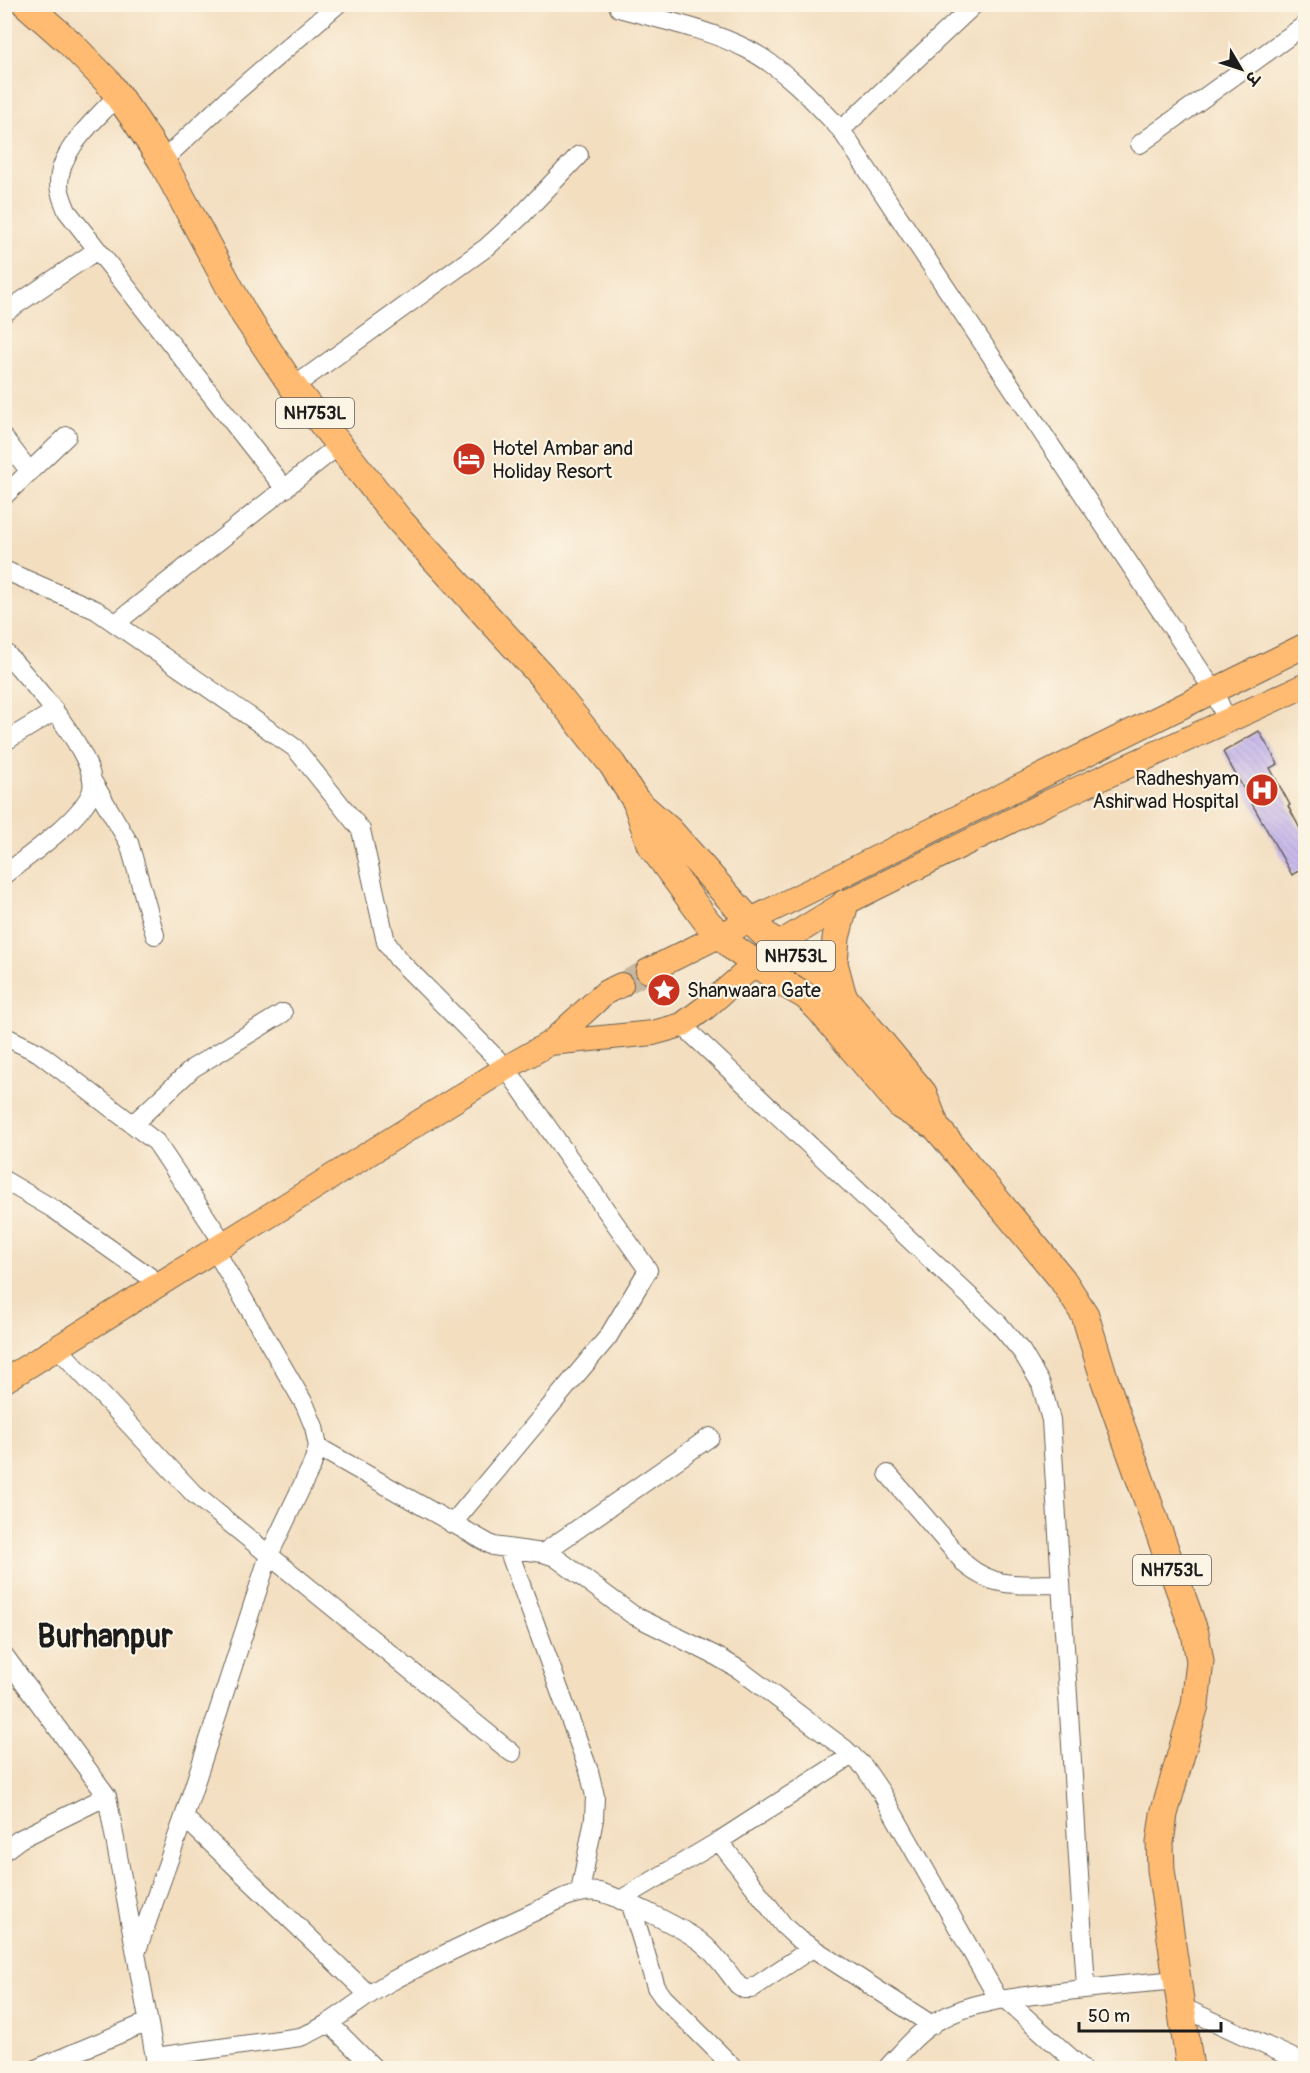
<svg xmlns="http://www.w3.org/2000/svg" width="1310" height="2073" font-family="Pangolin,'Playpen Sans Deva',sans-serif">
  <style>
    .building { fill: url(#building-back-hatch) }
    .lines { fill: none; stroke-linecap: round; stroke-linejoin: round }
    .major-tunnel { stroke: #c8b79f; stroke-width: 24; stroke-dasharray: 24 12; stroke-linecap: butt }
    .minor-casing { stroke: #676055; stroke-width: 20 }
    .major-casing { stroke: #676055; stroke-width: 26 }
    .highway-casing { stroke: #676055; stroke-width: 29 }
    .minor { stroke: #fff; stroke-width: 18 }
    .major { stroke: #ffbb71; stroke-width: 24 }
    .highway { stroke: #ffbb71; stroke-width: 27 }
    .labels { text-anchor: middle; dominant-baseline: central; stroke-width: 4.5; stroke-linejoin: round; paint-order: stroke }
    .shield { fill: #fcf5e5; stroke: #5f5d58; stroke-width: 1.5 }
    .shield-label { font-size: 18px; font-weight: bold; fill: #1c1c1c }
    .poi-label { font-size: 20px; fill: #1c1c1c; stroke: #fcf5e5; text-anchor: start }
    .town-label { font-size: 32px; font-weight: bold; fill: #1c1c1c; stroke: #fcf5e5 }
  </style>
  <defs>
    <pattern id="building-back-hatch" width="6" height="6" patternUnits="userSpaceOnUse" patternTransform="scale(1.5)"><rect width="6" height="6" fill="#c1b2eb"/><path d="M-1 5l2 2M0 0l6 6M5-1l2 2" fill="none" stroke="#a598c9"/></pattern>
  </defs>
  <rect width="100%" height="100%" fill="#fcf5e5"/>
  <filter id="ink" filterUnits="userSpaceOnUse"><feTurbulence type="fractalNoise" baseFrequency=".0167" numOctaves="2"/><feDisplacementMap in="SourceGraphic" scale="12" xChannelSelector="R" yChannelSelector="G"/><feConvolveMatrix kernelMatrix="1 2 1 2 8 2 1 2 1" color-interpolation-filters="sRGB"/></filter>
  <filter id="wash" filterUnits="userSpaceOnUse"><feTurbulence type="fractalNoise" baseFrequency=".008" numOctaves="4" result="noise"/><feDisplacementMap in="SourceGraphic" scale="24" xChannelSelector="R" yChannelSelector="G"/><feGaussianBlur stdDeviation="1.35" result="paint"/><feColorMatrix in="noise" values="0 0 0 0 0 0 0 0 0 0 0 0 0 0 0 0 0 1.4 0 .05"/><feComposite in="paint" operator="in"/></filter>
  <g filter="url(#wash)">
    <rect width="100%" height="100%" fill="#f3dec0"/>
    <g id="blocks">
      <path class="building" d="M 1259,731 L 1278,764 L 1270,768 L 1290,805 L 1288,806 L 1305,838 L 1305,867 L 1292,875 L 1223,752 Z"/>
    </g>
  </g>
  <g filter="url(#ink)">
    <use href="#blocks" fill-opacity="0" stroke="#676055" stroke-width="1.5"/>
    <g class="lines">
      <path class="major-tunnel" d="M 621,985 L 648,971"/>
      <g class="minor-casing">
        <path id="minor" d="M 619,8 C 662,20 707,29 747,49 C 784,68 813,100 841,130 L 1214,691 L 1227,721
          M 117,96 C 96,120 59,149 59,184 C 59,193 64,203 67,211 L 285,489
          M 841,130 L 975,4
          M 1140,144 L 1306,24
          M 162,161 L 229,98 L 338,4
          M 4,313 L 97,250
          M 293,387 L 487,247 L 521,216 L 579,155
          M 4,438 L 30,472
          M 4,496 L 67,436
          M 4,570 L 96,610 L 295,748 L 361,830 L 386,942 L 398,959 L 506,1068 L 648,1270 L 608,1337 L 452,1524
          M 116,623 L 339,445
          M 4,651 C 25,674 104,761 91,793 C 81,819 27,857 4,875
          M 4,742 L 55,711
          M 93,782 L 129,843 L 155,935
          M 682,1025 L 998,1323 L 1022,1352 L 1041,1384 L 1051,1420 L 1086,1988
          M 4,1036 L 39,1053 L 156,1142 L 224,1244
          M 133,1124 L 193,1068 L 283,1013
          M 4,1180 L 55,1210 L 160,1284
          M 58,1348 L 194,1494 L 512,1753
          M 318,1447 L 493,1546 L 543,1553 L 555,1557 L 633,1615 L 716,1656 L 740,1670 L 845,1749 L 864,1767 L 881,1792 L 999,2000
          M 888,1474 L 966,1565 C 996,1590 1024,1584 1061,1584
          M 508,1549 L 589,1771 L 595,1796 L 594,1819 L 580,1892
          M 543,1553 L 710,1437
          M 4,1655 L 107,1796 L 155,2057 L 155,2068
          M 184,1817 L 369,1995
          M 719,1841 L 784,1926 L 797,1938 L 932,2025
          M 4,1851 L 20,1839 L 107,1796
          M 620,1900 L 719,1841 L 852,1755
          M 631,1905 L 656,1987 L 663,1997 L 734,2068
          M 136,1953 L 184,1817 L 269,1555 L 312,1465 L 318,1447 L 314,1427 L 305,1405 L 215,1250
          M 1005,1999 L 1082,2068
          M 1182,2007 L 1306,2064
          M 330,2024 L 374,2068
          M 155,2057 L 300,2037 C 334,2025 358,1999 390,1982 C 446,1952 505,1926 563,1898 C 574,1894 586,1890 599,1892 C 618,1896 687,1930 702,1943 C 716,1954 727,1971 738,1985 L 744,1989 L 751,1989 L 811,1949
          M 38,2068 L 148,2022
          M 887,2068 C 903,2051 919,2030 941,2019 C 972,2002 1009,1998 1043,1994 C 1088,1988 1132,1984 1177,1980"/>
      </g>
      <g class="major-casing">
        <path id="major" d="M 648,971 L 1306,645
          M 550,1043 L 653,1033 L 682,1025 L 706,1007 L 777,945 L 845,903 L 1049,802 L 1306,685
          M 4,1381 L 506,1068 L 550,1043 L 606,992 L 621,985"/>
      </g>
      <g class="highway-casing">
        <path id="highway" d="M 26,4 L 69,42 L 108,82 L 136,121 L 162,161 L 244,314 L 293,387 L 400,521 L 541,675 L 612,764 L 636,801 L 650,844 L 708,923 L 735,949 L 785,984 L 806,996 L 819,1009 L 901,1106 L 936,1127
          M 636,801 L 669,830 L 749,920 L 777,945 L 826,976 L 923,1093 L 936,1127 L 1062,1279 L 1085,1315 L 1105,1381 L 1195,1633 L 1200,1661 L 1195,1705 L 1164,1814 L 1160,1843 L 1161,1870 L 1190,2068
          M 842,993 L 834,963 L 836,938 L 845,903"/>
      </g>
      <use href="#minor" class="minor"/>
      <use href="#major" class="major"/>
      <use href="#highway" class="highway"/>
    </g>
  </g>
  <defs>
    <g id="hotel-disc" transform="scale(1.725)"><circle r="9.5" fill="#c8321e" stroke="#fcf5e5"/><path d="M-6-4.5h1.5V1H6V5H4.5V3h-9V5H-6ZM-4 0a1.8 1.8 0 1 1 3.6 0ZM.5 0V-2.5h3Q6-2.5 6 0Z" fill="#fff"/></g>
    <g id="hospital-disc" transform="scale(1.725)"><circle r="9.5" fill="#c8321e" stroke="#fcf5e5"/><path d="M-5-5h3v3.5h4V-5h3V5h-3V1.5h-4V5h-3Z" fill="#fff"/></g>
    <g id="sight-disc" transform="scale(1.725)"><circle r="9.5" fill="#c8321e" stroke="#fcf5e5"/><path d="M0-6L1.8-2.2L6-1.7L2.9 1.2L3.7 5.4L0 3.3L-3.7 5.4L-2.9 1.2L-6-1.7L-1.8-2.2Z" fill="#fff"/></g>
  </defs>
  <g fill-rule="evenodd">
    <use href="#hotel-disc" x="469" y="459"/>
    <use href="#hospital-disc" x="1262" y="790"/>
    <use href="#sight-disc" x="664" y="990"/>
  </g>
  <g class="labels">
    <g class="shield">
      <rect x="276" y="398" width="78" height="30" rx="4.5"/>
      <rect x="757" y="941" width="78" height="30" rx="4.5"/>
      <rect x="1133" y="1555" width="78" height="30" rx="4.5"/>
    </g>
    <g class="shield-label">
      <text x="315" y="413">NH753L</text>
      <text x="796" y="956">NH753L</text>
      <text x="1172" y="1570">NH753L</text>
    </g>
    <g class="poi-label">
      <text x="492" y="448">Hotel Ambar and<tspan x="492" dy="23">Holiday Resort</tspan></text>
      <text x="1239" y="778" text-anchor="end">Radheshyam<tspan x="1239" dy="23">Ashirwad Hospital</tspan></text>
      <text x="687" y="990">Shanwaara Gate</text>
    </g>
    <g class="town-label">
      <text x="105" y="1637">Burhanpur</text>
    </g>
  </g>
  <rect width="1310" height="2073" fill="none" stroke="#fcf5e5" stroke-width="24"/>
  <g transform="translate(1241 69) rotate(129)" stroke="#fcf5e5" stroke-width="4.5" paint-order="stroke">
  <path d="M0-4.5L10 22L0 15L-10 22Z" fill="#1c1c1c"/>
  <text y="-9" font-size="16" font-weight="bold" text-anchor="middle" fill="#1c1c1c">उ</text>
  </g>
  <path d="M1079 2022v9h142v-9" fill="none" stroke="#1c1c1c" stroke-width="3"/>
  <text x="1088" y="2022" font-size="18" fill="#1c1c1c" stroke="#fcf5e5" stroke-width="4.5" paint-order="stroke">50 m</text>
</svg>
